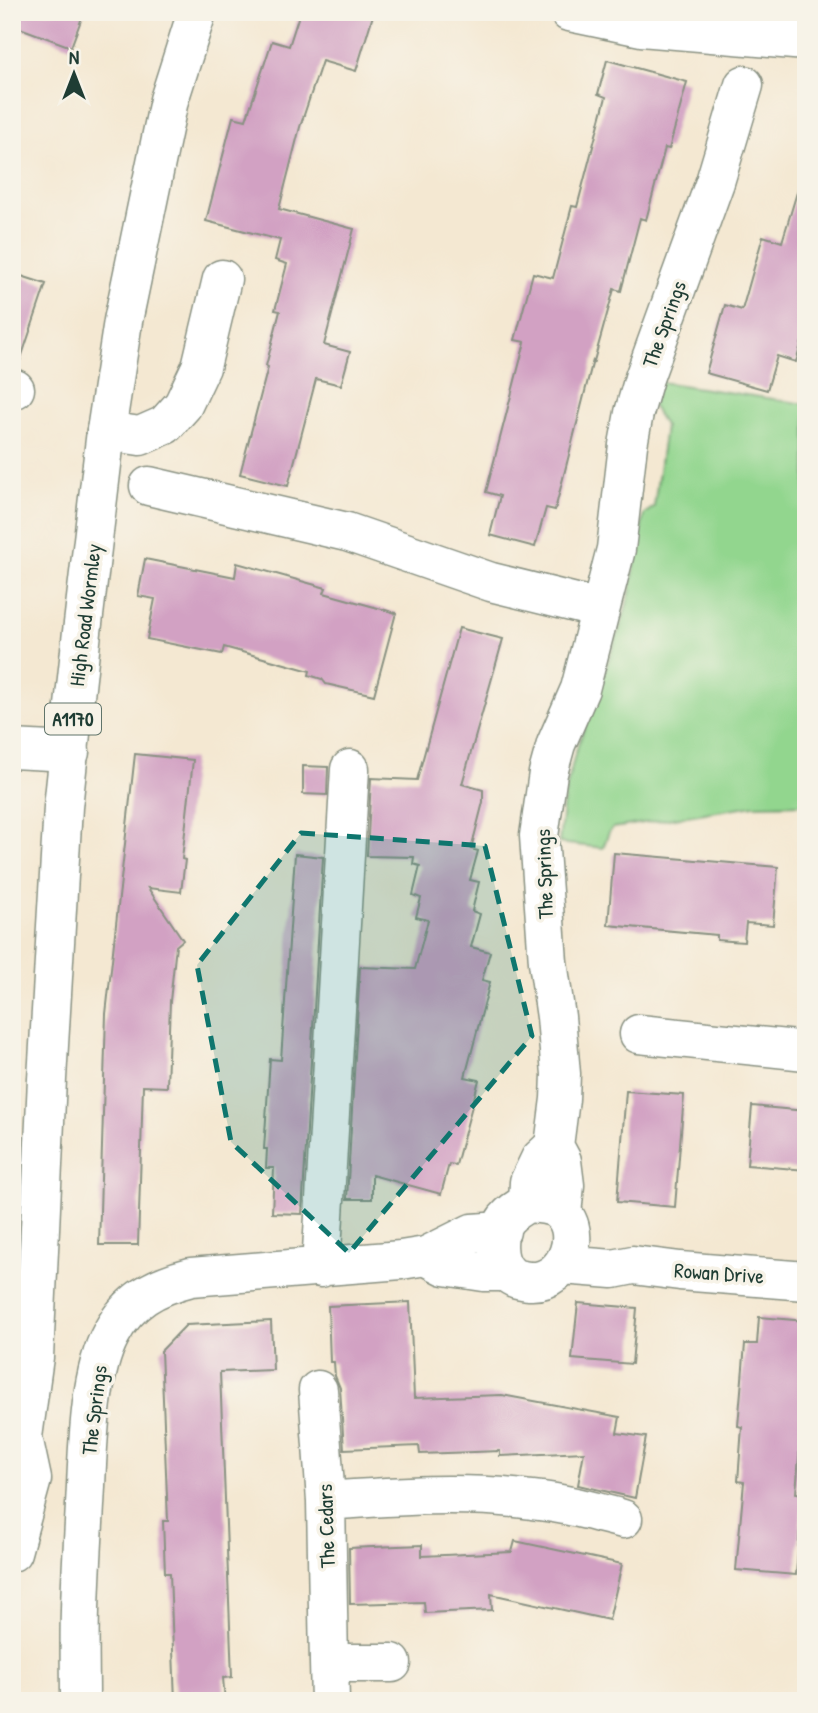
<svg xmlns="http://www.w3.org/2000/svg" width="818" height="1713" font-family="'Patrick Hand',sans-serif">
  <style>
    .green { fill: #92d68e; stroke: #588a61; stroke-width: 2 }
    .building { fill: #d2a1c3 }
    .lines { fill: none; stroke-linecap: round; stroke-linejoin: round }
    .minor-casing { stroke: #8a9283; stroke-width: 41 }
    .major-casing { stroke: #8a9283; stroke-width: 41 }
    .minor { stroke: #fff; stroke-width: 38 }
    .major { stroke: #fff; stroke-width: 38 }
    .marked { fill: #0f766e; fill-opacity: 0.2; stroke: #0f766e; stroke-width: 5; stroke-dasharray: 14 9; stroke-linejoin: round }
    .labels { text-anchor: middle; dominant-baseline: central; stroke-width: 7; stroke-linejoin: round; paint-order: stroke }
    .shield { fill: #f7f3e8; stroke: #60746a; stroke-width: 2 }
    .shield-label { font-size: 19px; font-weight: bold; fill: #1f3d34 }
    .street-label { font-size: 21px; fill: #1f3d34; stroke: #f7f3e8 }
  </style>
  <rect width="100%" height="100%" fill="#f7f3e8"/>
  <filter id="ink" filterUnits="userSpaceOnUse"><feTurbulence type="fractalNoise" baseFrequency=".0143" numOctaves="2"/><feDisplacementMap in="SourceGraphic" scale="14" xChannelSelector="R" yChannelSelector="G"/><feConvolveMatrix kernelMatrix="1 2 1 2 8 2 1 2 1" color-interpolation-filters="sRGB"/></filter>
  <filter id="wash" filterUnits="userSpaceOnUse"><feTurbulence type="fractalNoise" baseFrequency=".00686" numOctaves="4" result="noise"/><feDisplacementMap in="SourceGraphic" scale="28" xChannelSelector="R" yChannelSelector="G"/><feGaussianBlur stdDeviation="1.57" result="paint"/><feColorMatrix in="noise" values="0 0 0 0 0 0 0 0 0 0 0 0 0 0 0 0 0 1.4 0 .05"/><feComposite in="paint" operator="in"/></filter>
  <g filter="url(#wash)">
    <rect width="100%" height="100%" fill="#f4e8d2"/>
    <path class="green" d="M 661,382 L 806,404 L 806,804 L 754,805 L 613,828 L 609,832 L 603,848 L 559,843 L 564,799 L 575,754 L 622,622 L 630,593 L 644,514 L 654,507 L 665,427 L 652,405 Z"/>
    <g id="blocks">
      <path class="building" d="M 12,12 L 84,12 L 71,47 L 12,25 Z
        M 300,12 L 374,12 L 356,71 L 322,61 L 300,127 L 279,209 L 354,229 L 324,345 L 350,352 L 341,385 L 316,379 L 288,486 L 240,474 L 268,367 L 266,366 L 280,311 L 275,310 L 287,264 L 275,260 L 280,240 L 206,221 L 233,117 L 246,120 L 272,41 L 289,46 Z
        M 607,60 L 687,82 L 669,149 L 665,148 L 646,220 L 640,218 L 621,291 L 614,289 L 594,361 L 593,360 L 555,510 L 546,508 L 535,547 L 490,535 L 500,496 L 486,492 L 525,342 L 515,340 L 533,273 L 553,278 L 572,206 L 577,207 L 606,97 L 598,94 Z
        M 798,189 L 806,190 L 806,327 L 796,362 L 777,356 L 767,390 L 706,373 L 725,305 L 742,310 L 763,236 L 782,242 Z
        M 12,273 L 46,284 L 18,367 L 12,367 Z
        M 145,559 L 235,577 L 237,563 L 326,588 L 324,593 L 396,613 L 374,695 L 326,684 L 322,679 L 309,675 L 310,671 L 224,647 L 222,654 L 147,639 L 155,599 L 138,596 Z
        M 459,628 L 503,639 L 462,784 L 483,790 L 483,802 L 471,849 L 478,851 L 470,880 L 479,882 L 472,911 L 480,914 L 471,947 L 490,952 L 482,980 L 490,982 L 465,1077 L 479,1080 L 456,1165 L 449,1164 L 441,1194 L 372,1175 L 372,1199 L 347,1199 L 360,967 L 415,969 L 428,920 L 416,917 L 421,898 L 413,895 L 420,866 L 413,864 L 414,857 L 367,856 L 371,778 L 417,780 Z
        M 135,754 L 193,760 L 182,859 L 185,860 L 181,892 L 148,888 L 183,940 L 176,946 L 170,1001 L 167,1087 L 143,1086 L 138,1245 L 99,1245 L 106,1014 Z
        M 303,766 L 328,767 L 327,795 L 303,794 Z
        M 614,853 L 778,867 L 773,925 L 746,923 L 744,942 L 717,940 L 717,935 L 608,925 Z
        M 295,854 L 323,857 L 302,1214 L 272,1213 L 274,1168 L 266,1168 L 267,1149 L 264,1149 L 270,1059 L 281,1060 Z
        M 626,1091 L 684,1095 L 675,1207 L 617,1202 Z
        M 752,1106 L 806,1111 L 806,1170 L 747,1165 Z
        M 410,1302 L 414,1398 L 502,1395 L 620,1417 L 617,1433 L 646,1437 L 635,1498 L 578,1485 L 584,1452 L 500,1456 L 500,1451 L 420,1454 L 419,1446 L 344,1449 L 340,1388 L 335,1376 L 334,1362 L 330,1362 L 328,1306 Z
        M 578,1303 L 637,1308 L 632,1364 L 572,1359 Z
        M 759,1317 L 806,1321 L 806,1433 L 801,1432 L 796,1493 L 803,1494 L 796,1575 L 736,1570 L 744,1482 L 738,1481 L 742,1427 L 738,1426 L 745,1344 L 757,1344 Z
        M 271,1321 L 273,1370 L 220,1372 L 232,1677 L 223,1678 L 225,1701 L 175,1701 L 170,1573 L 165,1573 L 163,1521 L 168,1521 L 161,1351 L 186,1325 Z
        M 515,1541 L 622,1564 L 609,1620 L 491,1594 L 492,1610 L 425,1613 L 424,1602 L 350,1604 L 349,1548 L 422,1545 L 422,1556 L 512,1552 Z"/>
    </g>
  </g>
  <g filter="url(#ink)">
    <use href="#blocks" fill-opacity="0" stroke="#8a9283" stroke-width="2"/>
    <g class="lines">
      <g class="minor-casing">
        <path id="minor" d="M 569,12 L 641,27 L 806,41
          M 12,388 L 15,389
          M 106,431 L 140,436 L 165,425 L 183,405 L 201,367 L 222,279
          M 149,486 L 347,532 L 491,582 L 600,609
          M 12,749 L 70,752
          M 639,1034 L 806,1051
          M 554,1146 L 562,1161 L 565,1185 L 562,1213
          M 528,1203 L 529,1182 L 540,1159 L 554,1146 L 560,1099 L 561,1074 L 556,1017 L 548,962 L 539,836 L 548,773 L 556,744 L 580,689 L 616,549 L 628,445 L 634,413 L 644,378 L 715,182 L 744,85
          M 528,1203 C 537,1204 547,1204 555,1208 C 587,1226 568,1284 529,1281 C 522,1280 515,1280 509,1274 C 495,1262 495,1233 506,1219 C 512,1212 520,1207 528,1203 Z
          M 426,1256 L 445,1266 L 484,1272 L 506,1272
          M 562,1265 L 613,1269 L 633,1265 L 680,1271 L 806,1281
          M 321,1268 L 350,769
          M 318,1390 L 326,1501 L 329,1663 L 392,1663
          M 326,1501 C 394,1496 464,1491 532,1500 C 563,1503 593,1511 623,1519
          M 329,1663 L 330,1701
          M 80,1701 C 80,1670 79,1640 80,1610 C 81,1568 84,1527 86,1486 C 88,1442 90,1372 111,1334 C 129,1300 155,1286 191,1277 L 401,1260 L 426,1256 L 472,1233 L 501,1231"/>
      </g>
      <g class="major-casing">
        <path id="major" d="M 12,1552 L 32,1479 L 23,1437 L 34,1357 L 47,1079 L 63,807 L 82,632 L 106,431 L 123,321 L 169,100 L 197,12"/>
      </g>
      <use href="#minor" class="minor"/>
      <use href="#major" class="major"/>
    </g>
  </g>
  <path class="marked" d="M 301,833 L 485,846 L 532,1036 L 349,1253 L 231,1142 L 197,965 Z"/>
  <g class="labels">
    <rect class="shield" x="45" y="703.5" width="56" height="31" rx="5"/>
    <g class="shield-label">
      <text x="73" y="719">A1170</text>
    </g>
    <g class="street-label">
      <text transform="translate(664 324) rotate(-70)">The Springs</text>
      <text transform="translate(85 615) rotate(-83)">High Road Wormley</text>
      <text transform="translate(544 874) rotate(-92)">The Springs</text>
      <text transform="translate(719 1273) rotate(4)">Rowan Drive</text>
      <text transform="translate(94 1410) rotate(-83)">The Springs</text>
      <text transform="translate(326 1526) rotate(-92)">The Cedars</text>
    </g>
  </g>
  <rect width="818" height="1713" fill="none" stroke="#f7f3e8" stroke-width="42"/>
  <g transform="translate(74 74)" stroke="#f7f3e8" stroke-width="5" paint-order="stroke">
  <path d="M0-5L12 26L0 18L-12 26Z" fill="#1f3d34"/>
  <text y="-10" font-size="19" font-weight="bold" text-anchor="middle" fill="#1f3d34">N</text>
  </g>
</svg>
